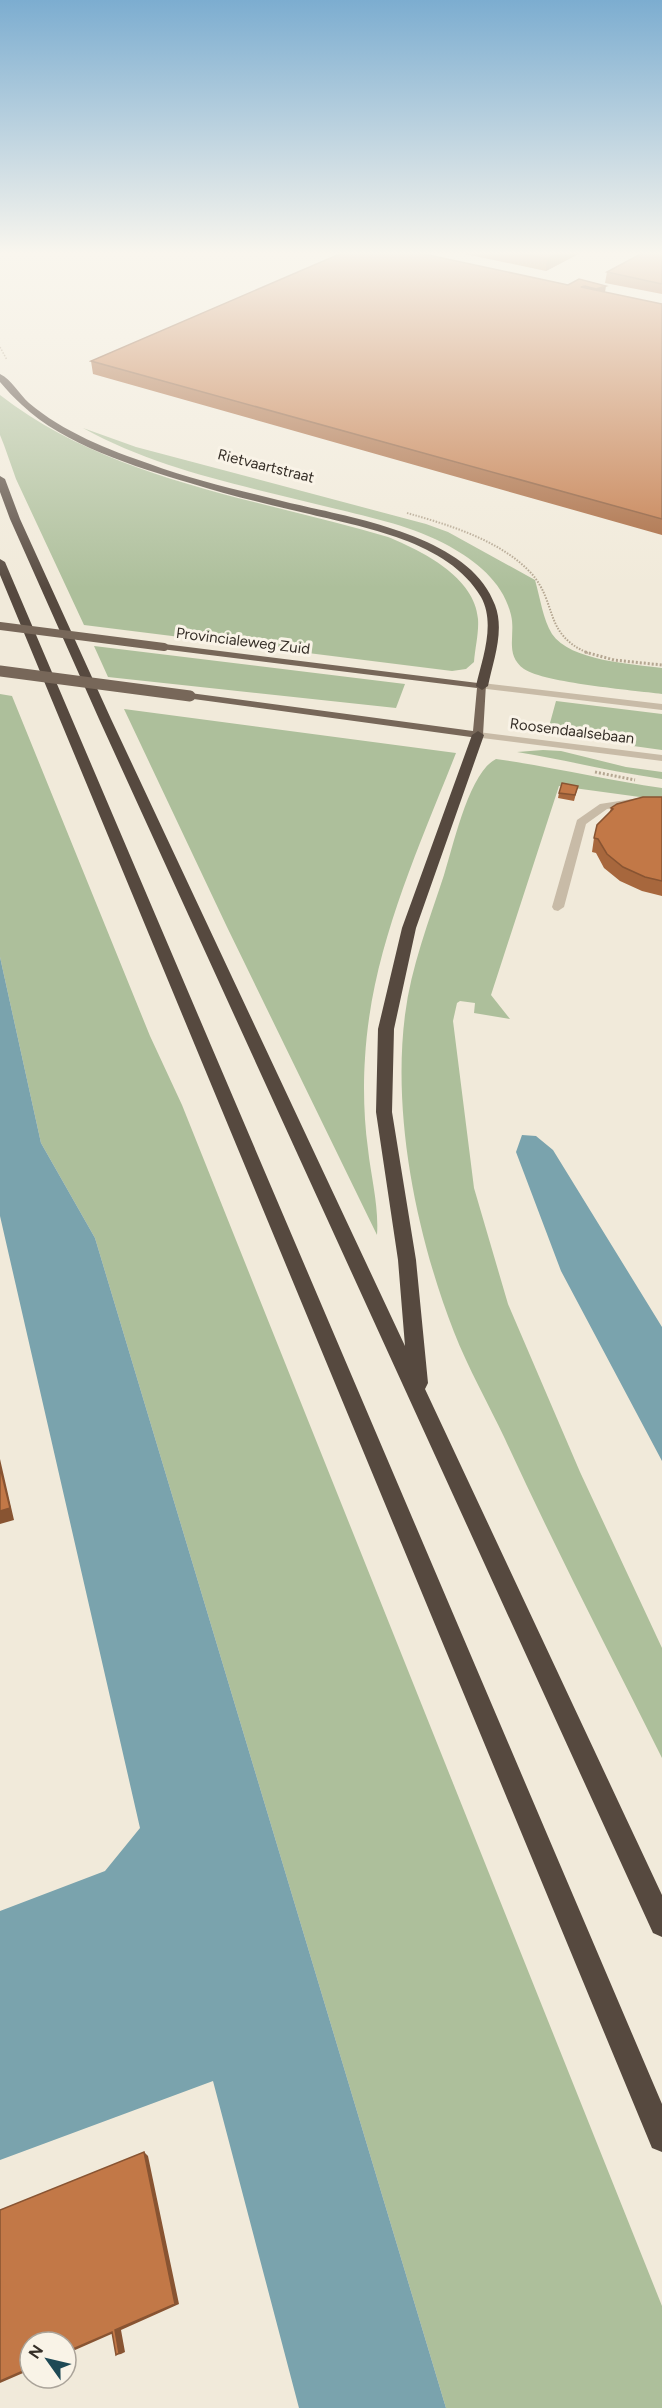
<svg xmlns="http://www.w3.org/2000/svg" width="662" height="2408" font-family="Figtree,sans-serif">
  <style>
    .green { fill: #adbf9b }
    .water { fill: #7aa3ad }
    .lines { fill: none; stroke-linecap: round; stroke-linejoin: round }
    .path-far2 { stroke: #b4a691; stroke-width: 1.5; stroke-dasharray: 1.5 1.5; stroke-linecap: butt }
    .path-far1 { stroke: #b4a691; stroke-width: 2; stroke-dasharray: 1.5 1.5; stroke-linecap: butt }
    .path { stroke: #b4a691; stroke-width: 3; stroke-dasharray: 2 2; stroke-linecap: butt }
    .service { fill: #c8bba7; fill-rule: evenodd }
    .tertiary { fill: #c8bba7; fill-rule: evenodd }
    .primary { fill: #776759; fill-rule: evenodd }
    .motorway { fill: #56493f; fill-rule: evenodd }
    .primary-bridge-far1 { stroke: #776759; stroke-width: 8 }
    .primary-bridge { stroke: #776759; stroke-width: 11 }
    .wall { fill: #a7673d }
    .shaded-wall { fill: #885432 }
    .building { fill: #c27847; stroke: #885432; stroke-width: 1.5 }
    .labels { text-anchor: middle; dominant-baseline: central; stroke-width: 6; stroke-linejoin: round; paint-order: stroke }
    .far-street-label { font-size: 15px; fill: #352e27; stroke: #f9f3e7 }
  </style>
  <rect width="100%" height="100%" fill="#f1eada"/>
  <path class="green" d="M 0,395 C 111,481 257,498 388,537 C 422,551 475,577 478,619 C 479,633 475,648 474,662 L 466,669 L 452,671 L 84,625 L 16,479 L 4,445 L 0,435 Z
    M 83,428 L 136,447 L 426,524 L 448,532 L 535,580 C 540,597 543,620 552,634 C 570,661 633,664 662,668 L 662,694 C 632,690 545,683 524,669 C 504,654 516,635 511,615 C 503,582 477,562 449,546 C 413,526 369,517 328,507 C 245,486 159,470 83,428 Z
    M 94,646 L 405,684 L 396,708 L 108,677 Z
    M 0,694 L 12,696 L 150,1036 L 182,1105 L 662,2306 L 662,2408 L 446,2408 L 95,1238 L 41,1143 L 0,957 Z
    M 556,701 L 662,714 L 662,750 L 547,734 Z
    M 124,709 L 456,753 C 417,852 371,951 365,1058 C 363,1087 364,1120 368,1149 C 371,1177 379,1206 377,1235 L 227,927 Z
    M 543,750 L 561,751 L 626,767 L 662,772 L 662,779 C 613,772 566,760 517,752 Z
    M 496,759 C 552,767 606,780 662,788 L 662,800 L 559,786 L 491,995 L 510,1019 L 474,1013 L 475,1003 L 460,1001 L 457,1003 L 453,1021 L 474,1188 L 508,1304 L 580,1472 L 662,1648 L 662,1758 C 609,1652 554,1546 505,1439 C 488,1403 468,1368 454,1332 C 417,1237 392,1117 405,1015 C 411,967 429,921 444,875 C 453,847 469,772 496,759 Z"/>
  <path class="water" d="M 0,957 L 41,1143 L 95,1238 L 446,2408 L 299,2408 L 213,2081 L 0,2160 L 0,1911 L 105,1871 L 140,1828 L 0,1216 Z
    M 522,1135 L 536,1136 L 553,1150 L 662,1327 L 662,1461 L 561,1271 L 516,1152 Z"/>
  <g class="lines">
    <path class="path-far2" d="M 0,347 L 7,360"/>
    <path class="path-far1" d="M 407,513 C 449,525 500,540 531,573 C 558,603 543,634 588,653"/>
    <path class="path" d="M 585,652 L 614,660 L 662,665
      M 595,772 L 635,780"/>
    <path class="service" d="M 645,797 L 662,799 L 662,805 L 645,803 L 607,809 L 586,824 L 564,907 L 558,911 L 554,910 L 552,907 L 577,820 L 600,804 Z"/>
    <path class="tertiary" d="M 482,683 L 662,704 L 662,710 L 478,688 L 477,686 Z
      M 478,732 L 662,755 L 662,761 L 474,737 L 473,735 Z"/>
    <path class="primary" d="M 164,644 L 486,684 L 483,735 L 478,738 L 186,698 L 186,694 L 190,693 L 473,731 L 477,688 L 161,649 L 161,645 Z"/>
    <path class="motorway" d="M 0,374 C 12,380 19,394 29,403 C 63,432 109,450 150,464 C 193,480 238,490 282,501 C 346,517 470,534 495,605 C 505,631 493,661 488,686 L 482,690 L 476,686 C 482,659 496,624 481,597 C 449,541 362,527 305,513 C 266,504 228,495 190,483 C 136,467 64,445 22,405 C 14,398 7,390 0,382 Z
      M 0,476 L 5,479 L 20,519 L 111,719 L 405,1346 L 398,1260 L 376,1112 L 378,1029 L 402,928 L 472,735 L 478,731 L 484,735 L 416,928 L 394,1029 L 392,1112 L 416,1260 L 428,1383 L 425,1389 L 662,1895 L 662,1937 L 653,1933 L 99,719 L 10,519 L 0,492 Z
      M 0,559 L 5,562 L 662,2104 L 662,2152 L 652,2148 L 0,575 Z"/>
    <path class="primary-bridge-far1" d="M 0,626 L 164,647"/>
    <path class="primary-bridge" d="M 0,671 L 190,696"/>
  </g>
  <path class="wall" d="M 446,250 L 586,250 L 546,271 Z
    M 662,250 L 662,294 L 605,283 L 607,272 Z
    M 579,279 L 605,293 L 662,304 L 662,535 L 93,374 L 91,361 L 568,285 Z
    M 578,786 L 574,801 L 558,798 L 559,793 Z
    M 662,797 L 662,896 L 642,891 L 620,881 L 604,868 L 596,853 L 592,852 L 594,838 L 610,811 L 611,808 Z"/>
  <path class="shaded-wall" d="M 564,250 L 586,250 L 546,271 L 547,259 Z
    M 606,286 L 604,299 L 594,302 L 596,289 Z
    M 0,1459 L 14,1520 L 0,1524 Z
    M 144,2152 L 148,2156 L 179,2304 L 121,2330 L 125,2352 L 121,2354 L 116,2355 L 116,2332 L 66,2354 L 66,2352 L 115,2330 Z
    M 30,2368 L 30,2370 L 0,2383 L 0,2381 Z"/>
  <path class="building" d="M 349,250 L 405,250 L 568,285 L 579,279 L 606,286 L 596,289 L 585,286 L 581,287 L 662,304 L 662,519 L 91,361 Z
    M 506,250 L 564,250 L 547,259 Z
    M 648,250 L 662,250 L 662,284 L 607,272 Z
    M 562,783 L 578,786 L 575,795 L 559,793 Z
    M 643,797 L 662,797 L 662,881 L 645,877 L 623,867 L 607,854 L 598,839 L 594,838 L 597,825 L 613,809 L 611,808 L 617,804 Z
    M 0,1467 L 10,1508 L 0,1511 Z
    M 144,2152 L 175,2304 L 115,2330 L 119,2353 L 116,2355 L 112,2332 L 66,2352 L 66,2342 L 30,2342 L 30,2368 L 0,2381 L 0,2210 Z"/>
  <linearGradient id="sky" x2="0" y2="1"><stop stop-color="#7cadd0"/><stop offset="0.43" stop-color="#f9f6ee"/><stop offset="1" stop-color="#f9f6ee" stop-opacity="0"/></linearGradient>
  <rect width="662" height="588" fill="url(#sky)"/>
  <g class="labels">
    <g class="far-street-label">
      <text transform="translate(266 466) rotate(14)">Rietvaartstraat</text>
      <text transform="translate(243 641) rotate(7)">Provincialeweg Zuid</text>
      <text transform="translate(572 731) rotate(7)">Roosendaalsebaan</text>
    </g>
  </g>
  <g transform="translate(48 2360) rotate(304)"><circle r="28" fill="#f9f3e7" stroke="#aba49a" stroke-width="1.5"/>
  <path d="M0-4.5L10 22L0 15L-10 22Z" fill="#1e4955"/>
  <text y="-9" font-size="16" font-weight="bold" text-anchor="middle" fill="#352e27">N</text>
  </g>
</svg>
